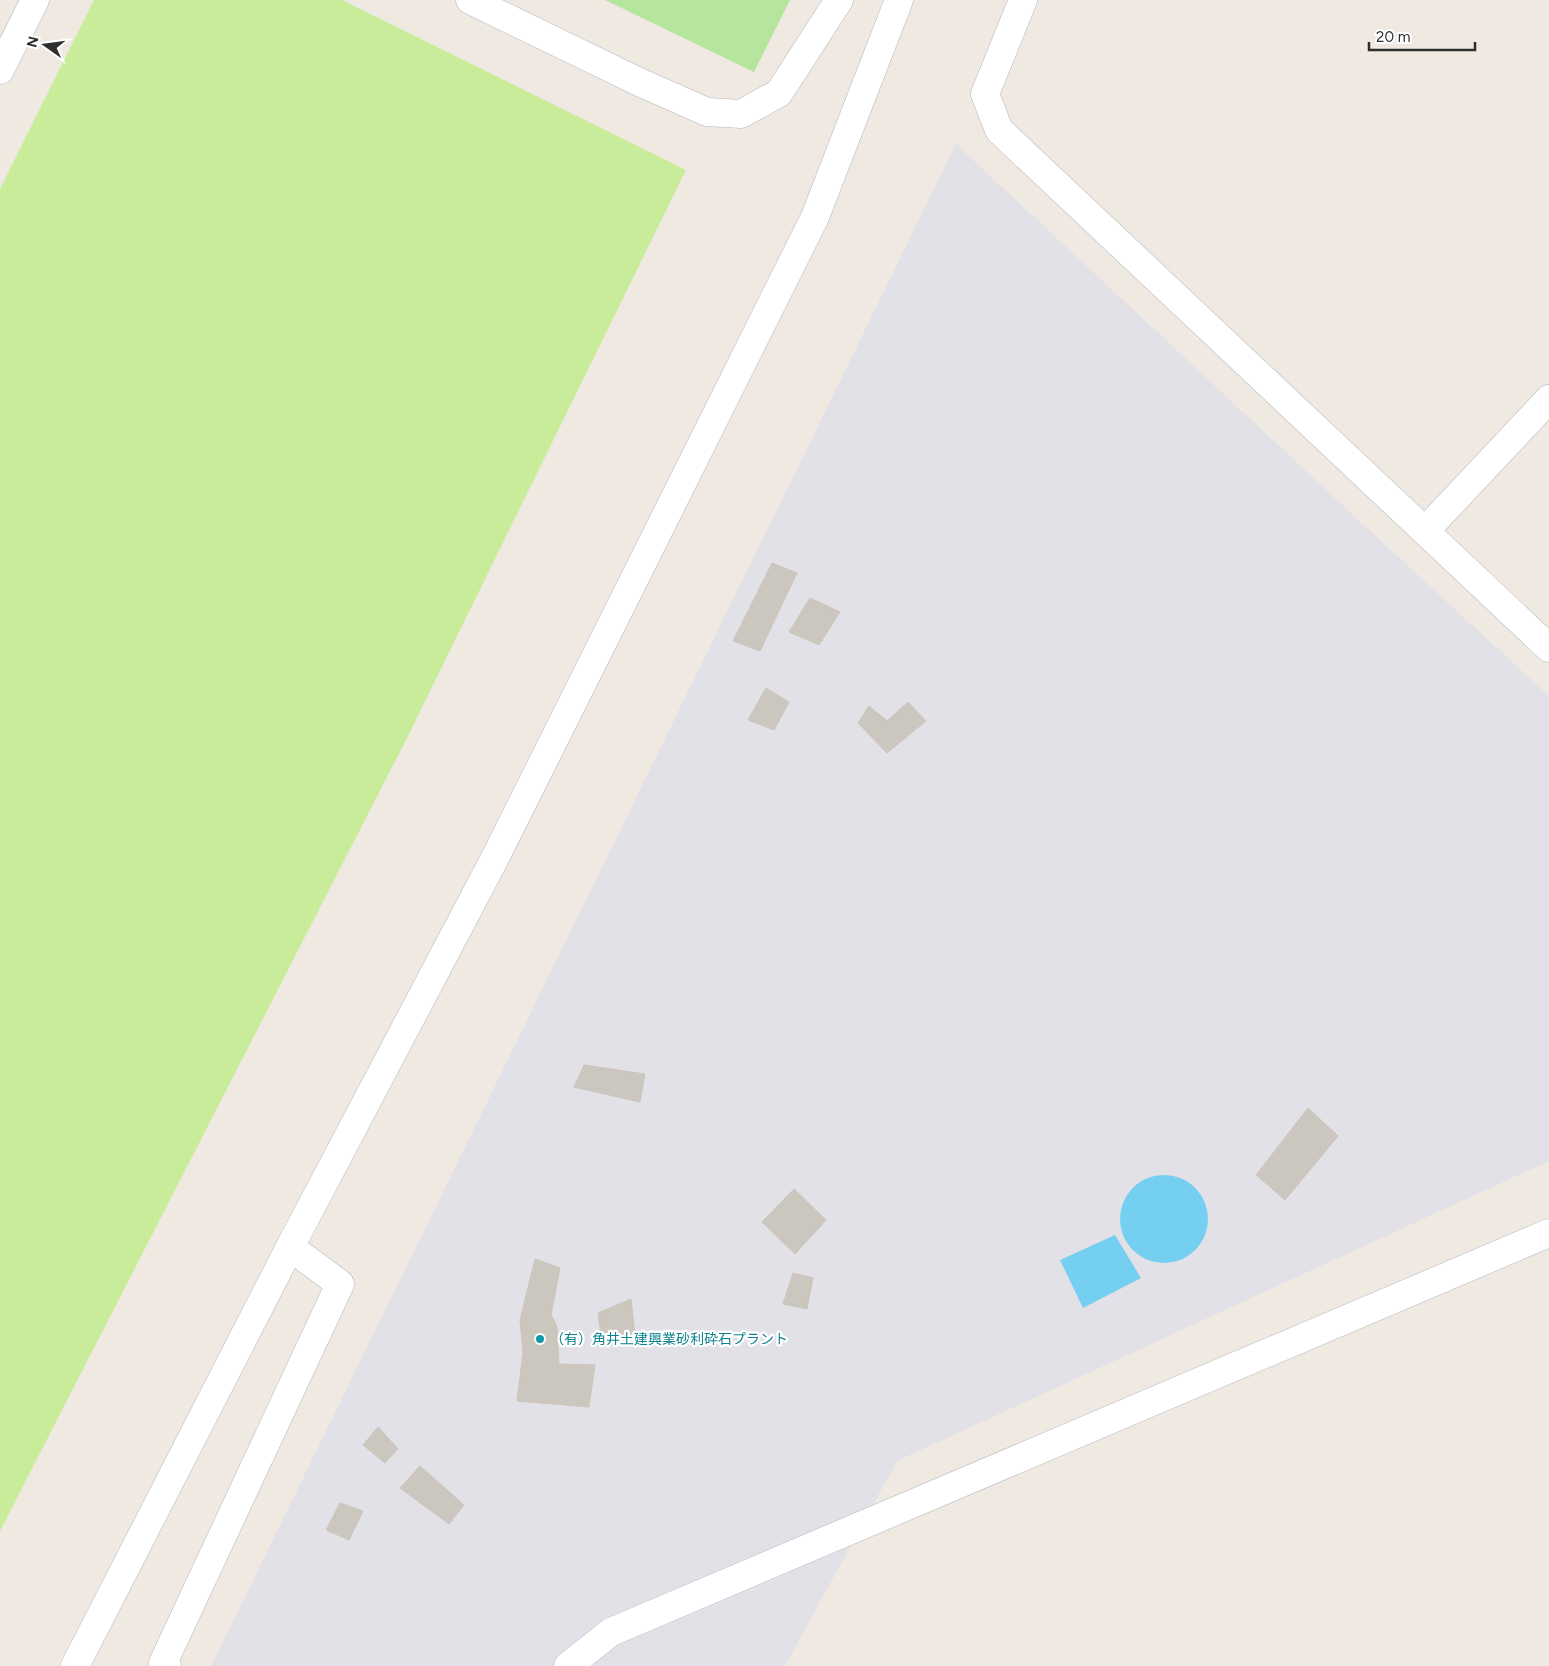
<svg xmlns="http://www.w3.org/2000/svg" width="1549" height="1666" font-family="Figtree,'Noto Sans JP',sans-serif">
  <style>
    .industrial { fill: #e3e1e8 }
    .green { fill: #b6e59e }
    .pitch { fill: #c9ec9a }
    .water { fill: #75cff0 }
    .building { fill: #cbc7bf; stroke: #cbc5ba }
    .lines { fill: none; stroke-linecap: round; stroke-linejoin: round }
    .minor-casing { stroke: #b4b7c1; stroke-width: 29 }
    .tertiary-casing { stroke: #b4b7c1; stroke-width: 29 }
    .minor { stroke: #fff; stroke-width: 28 }
    .tertiary { stroke: #fff; stroke-width: 28 }
    .culture-dot { fill: #0f9aa8; stroke: #fff; stroke-width: 2 }
    .labels { text-anchor: middle; dominant-baseline: central; stroke-width: 4.5; stroke-linejoin: round; paint-order: stroke }
    .culture-label { font-size: 14px; fill: #0d838f; stroke: #fff; text-anchor: start }
  </style>
  <rect width="100%" height="100%" fill="#efe9e1"/>
  <path class="industrial" d="M 956,144 L 1382,542 L 1549,696 L 1549,1161 L 897,1461 L 785,1666 L 211,1666 Z"/>
  <path class="green" d="M 605,0 L 790,0 L 754,72 Z"/>
  <path class="pitch" d="M 94,0 L 342,0 L 686,170 L 406,740 L 0,1531 L 0,189 Z"/>
  <path class="water" d="M1120 1219a44 44 0 1 1 88 0a44 44 0 1 1-88 0Z
    M 1115,1235 L 1141,1278 L 1083,1308 L 1060,1260 Z"/>
  <path class="building" d="M 772,563 L 797,573 L 760,651 L 733,641 Z
    M 810,598 L 840,612 L 819,645 L 789,632 Z
    M 766,688 L 789,702 L 774,730 L 748,720 Z
    M 908,702 L 926,721 L 887,753 L 858,723 L 869,706 L 887,721 Z
    M 584,1065 L 645,1074 L 640,1102 L 574,1087 Z
    M 1308,1108 L 1338,1136 L 1285,1200 L 1256,1175 Z
    M 794,1189 L 826,1220 L 795,1254 L 762,1222 Z
    M 535,1259 L 560,1268 L 551,1315 L 557,1326 L 559,1364 L 595,1365 L 589,1407 L 517,1401 L 523,1353 L 520,1320 Z
    M 793,1273 L 813,1278 L 807,1309 L 783,1304 Z
    M 631,1299 L 635,1336 L 602,1342 L 598,1313 Z
    M 378,1427 L 398,1449 L 385,1463 L 363,1445 Z
    M 420,1466 L 464,1505 L 449,1524 L 400,1488 Z
    M 340,1503 L 363,1511 L 349,1540 L 326,1530 Z"/>
  <g class="lines">
    <g class="minor-casing">
      <path id="minor" d="M 470,0 L 637,81 L 707,112 L 741,114 L 779,93 L 839,0
        M 1023,0 L 985,94 L 999,130 L 1549,648
        M 0,70 L 35,0
        M 1425,531 L 1549,399
        M 167,1666 L 163,1663 L 340,1284 L 290,1247
        M 568,1666 L 611,1632 L 1549,1233"/>
    </g>
    <g class="tertiary-casing">
      <path id="tertiary" d="M 75,1666 L 290,1247 L 495,858 L 815,217 L 899,0"/>
    </g>
    <use href="#minor" class="minor"/>
    <use href="#tertiary" class="tertiary"/>
  </g>
  <circle class="culture-dot" cx="540" cy="1339" r="5"/>
  <g class="labels">
    <g class="culture-label">
      <text x="550" y="1339">（有）角井土建興業砂利砕石プラント</text>
    </g>
  </g>
  <g transform="translate(45 45) rotate(284)" stroke="#ffffff" stroke-width="4" paint-order="stroke">
  <path d="M0-4L9 19L0 12L-9 19Z" fill="#2e2e2e"/>
  <text y="-8" font-size="14" font-weight="bold" text-anchor="middle" fill="#2e2e2e">N</text>
  </g>
  <path d="M1369 42v8h106v-8" fill="none" stroke="#2e2e2e" stroke-width="2.5"/>
  <text x="1376" y="42" font-size="15" fill="#2e2e2e" stroke="#ffffff" stroke-width="4" paint-order="stroke">20 m</text>
</svg>
